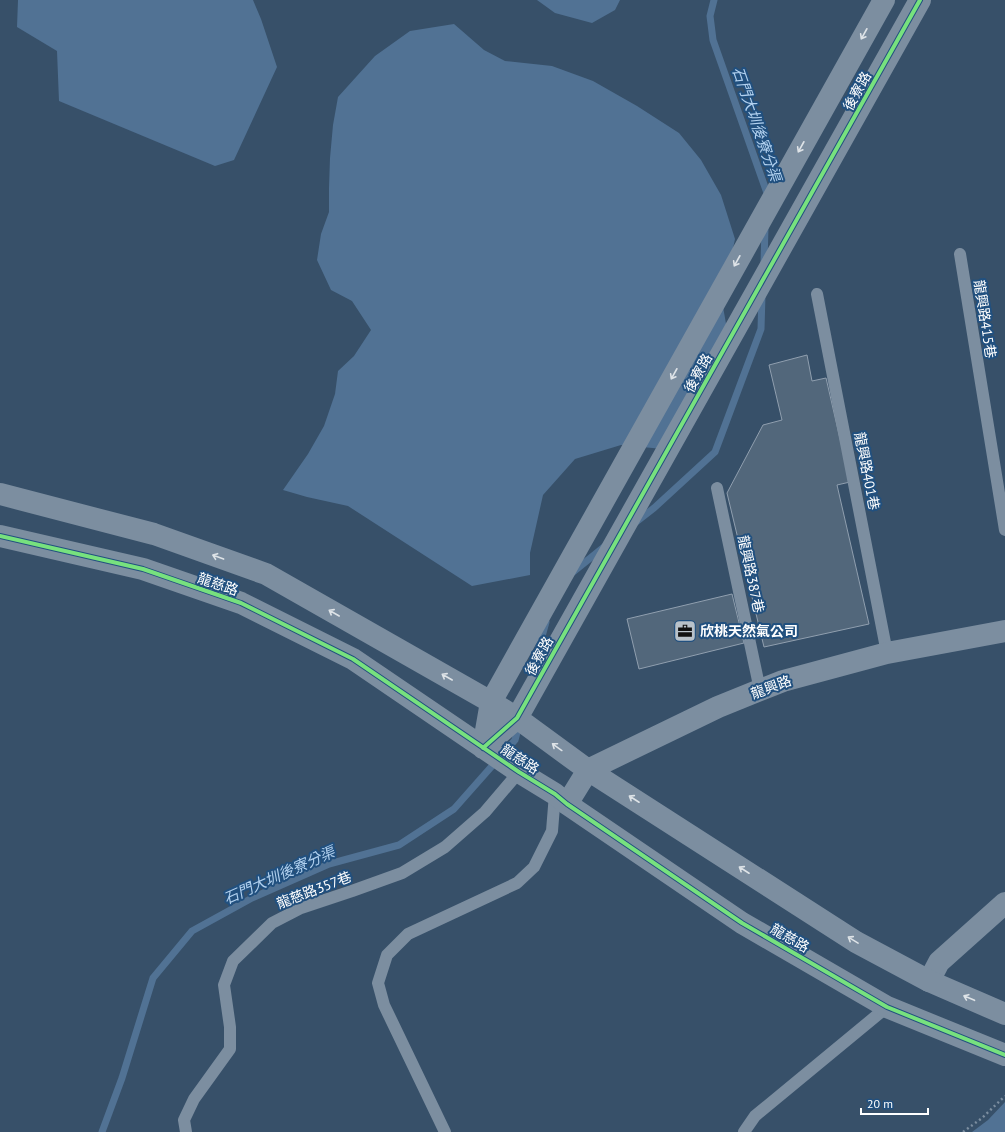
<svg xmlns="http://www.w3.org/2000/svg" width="1005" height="1132" font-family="'PT Sans','Noto Sans TC',sans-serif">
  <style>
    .water { fill: #517294 }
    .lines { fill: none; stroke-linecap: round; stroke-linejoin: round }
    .stream { stroke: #517294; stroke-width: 7 }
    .building { fill: #52677b; stroke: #909faf }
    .path { stroke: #7c8ea0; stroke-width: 2.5; stroke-dasharray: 2 3; stroke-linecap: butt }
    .service { stroke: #7c8ea0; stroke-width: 12 }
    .minor { stroke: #7c8ea0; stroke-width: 22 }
    .tertiary { stroke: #7c8ea0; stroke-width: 22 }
    .cycleway-casing { stroke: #21507f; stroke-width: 6 }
    .cycleway { stroke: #77e17e; stroke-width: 4 }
    .oneway { stroke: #dee3e7 }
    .labels { text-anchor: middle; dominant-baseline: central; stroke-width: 4; stroke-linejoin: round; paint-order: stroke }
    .street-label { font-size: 14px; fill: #fff; stroke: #21507f }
    .poi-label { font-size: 14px; font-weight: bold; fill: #fff; stroke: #21507f; text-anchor: start }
    .water-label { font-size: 15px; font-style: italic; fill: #b2d1ef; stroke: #21507f }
  </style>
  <rect width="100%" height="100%" fill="#375069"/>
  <path class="water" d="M 18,0 L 253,0 L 261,19 L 277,67 L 234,160 L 215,166 L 59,101 L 57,51 L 17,27 Z
    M 537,0 L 620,0 L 615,10 L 592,23 L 555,13 Z
    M 454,24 L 484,50 L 505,61 L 552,66 L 593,81 L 637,106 L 679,133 L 701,160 L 721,195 L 735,239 L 722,301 L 731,352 L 663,449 L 621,445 L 575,459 L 543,495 L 530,553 L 530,575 L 472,586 L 348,506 L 307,497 L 283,490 L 308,454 L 324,426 L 335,394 L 338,371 L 354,356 L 371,330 L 352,301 L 331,290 L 317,260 L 321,234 L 329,212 L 329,188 L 330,158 L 333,125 L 338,97 L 375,56 L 410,31 Z
    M 1005,1102 L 1005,1132 L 972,1132 L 988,1120 Z"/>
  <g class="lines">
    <path class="stream" d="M 714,0 L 710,16 L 713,40 L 767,193 L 767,198
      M 764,264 L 765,227
      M 636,522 L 654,508 L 715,452 L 761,329 L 762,295
      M 573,572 L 604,547
      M 532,672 L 546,622
      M 102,1132 L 122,1078 L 153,978 L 192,931 L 252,898 L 329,864 L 399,845 L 454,809 L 515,740 L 519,725"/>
  </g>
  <path class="building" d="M 807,355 L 812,381 L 826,378 L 850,482 L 837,485 L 869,624 L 764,647 L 727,493 L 763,425 L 782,420 L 769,365 Z
    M 732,594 L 744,643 L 639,669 L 627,619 Z"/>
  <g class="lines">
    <path class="path" d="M 963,1132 L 982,1118 L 1005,1096"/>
    <path class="service" d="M 960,254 L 1005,530
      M 817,294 L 887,653
      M 717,488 L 760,690
      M 186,1132 L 184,1120 L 194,1099 L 230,1049 L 230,1027 L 224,985 L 233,961 L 272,923 L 301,908 L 352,891 L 402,873 L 445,847 L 485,812 L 519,772
      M 445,1132 L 384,1005 L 378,983 L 387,955 L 408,934 L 517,883 L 534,867 L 552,831 L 555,794
      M 744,1132 L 755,1116 L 887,1007"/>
    <path class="minor" d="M 929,981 L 939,962 L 1005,903"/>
    <path class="tertiary" d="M 0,494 L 154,534 L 266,574 L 491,702 L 517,718 L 588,770 L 856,942 L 929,981 L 1005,1014
      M 0,536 L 143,569 L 241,603 L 353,659 L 519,772 L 555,794 L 567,804 L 742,923 L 887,1007 L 1005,1055
      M 483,748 L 517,718 L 920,0
      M 483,748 L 491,702 L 884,0
      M 567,804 L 588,770 L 718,707 L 760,690 L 783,681 L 887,653 L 1005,631"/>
    <g class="cycleway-casing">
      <path id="cycleway" d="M 0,536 L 143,569 L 241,603 L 353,659 L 519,772 L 555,794 L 567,804 L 742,923 L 887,1007 L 1005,1055
        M 483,748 L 517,718 L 920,0"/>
    </g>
    <use href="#cycleway" class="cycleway"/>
  </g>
  <defs><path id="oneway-shaft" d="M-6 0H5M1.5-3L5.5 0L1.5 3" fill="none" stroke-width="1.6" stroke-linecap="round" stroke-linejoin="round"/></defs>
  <g class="oneway">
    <use href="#oneway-shaft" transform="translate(864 34) rotate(119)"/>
    <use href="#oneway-shaft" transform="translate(801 147) rotate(119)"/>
    <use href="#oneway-shaft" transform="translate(737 261) rotate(119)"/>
    <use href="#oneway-shaft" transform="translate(674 374) rotate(119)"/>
    <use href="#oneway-shaft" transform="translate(218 557) rotate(-160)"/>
    <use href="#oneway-shaft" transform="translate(334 613) rotate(-150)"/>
    <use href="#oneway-shaft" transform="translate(447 677) rotate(-150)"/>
    <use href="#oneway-shaft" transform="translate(557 747) rotate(-144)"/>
    <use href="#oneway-shaft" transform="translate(634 799) rotate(-147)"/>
    <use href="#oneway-shaft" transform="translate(744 870) rotate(-147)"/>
    <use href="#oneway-shaft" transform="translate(853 940) rotate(-148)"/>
    <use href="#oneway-shaft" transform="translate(969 998) rotate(-157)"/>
  </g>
  <defs>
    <g id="office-square" transform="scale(1.15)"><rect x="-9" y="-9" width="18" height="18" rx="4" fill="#b9c2ca" stroke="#21507f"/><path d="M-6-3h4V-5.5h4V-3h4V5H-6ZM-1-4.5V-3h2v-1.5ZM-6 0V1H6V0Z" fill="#111"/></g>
  </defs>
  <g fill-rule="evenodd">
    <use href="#office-square" x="685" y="631"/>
  </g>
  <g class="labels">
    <g class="street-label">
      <text transform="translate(857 91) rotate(-61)">後寮路</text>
      <text transform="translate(985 319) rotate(81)">龍興路415巷</text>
      <text transform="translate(698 373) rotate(-61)">後寮路</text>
      <text transform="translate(867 471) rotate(79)">龍興路401巷</text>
      <text transform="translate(751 574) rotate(78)">龍興路387巷</text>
      <text transform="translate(218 584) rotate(19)">龍慈路</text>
      <text transform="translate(539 656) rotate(-61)">後寮路</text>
      <text transform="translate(771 687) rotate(-20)">龍興路</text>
      <text transform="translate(520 759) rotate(33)">龍慈路</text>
      <text transform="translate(314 890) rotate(-21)">龍慈路357巷</text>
      <text transform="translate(790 938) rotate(30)">龍慈路</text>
    </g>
    <g class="poi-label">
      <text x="700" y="631">欣桃天然氣公司</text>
    </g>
    <g class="water-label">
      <text transform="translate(757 124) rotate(71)">石門大圳後寮分渠</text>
      <text transform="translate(279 875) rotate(-24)">石門大圳後寮分渠</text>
    </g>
  </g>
  <path d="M861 1108v6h67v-6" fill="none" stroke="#ffffff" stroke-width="2"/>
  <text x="867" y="1108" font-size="12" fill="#ffffff" stroke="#21507f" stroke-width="3" paint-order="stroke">20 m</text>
</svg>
